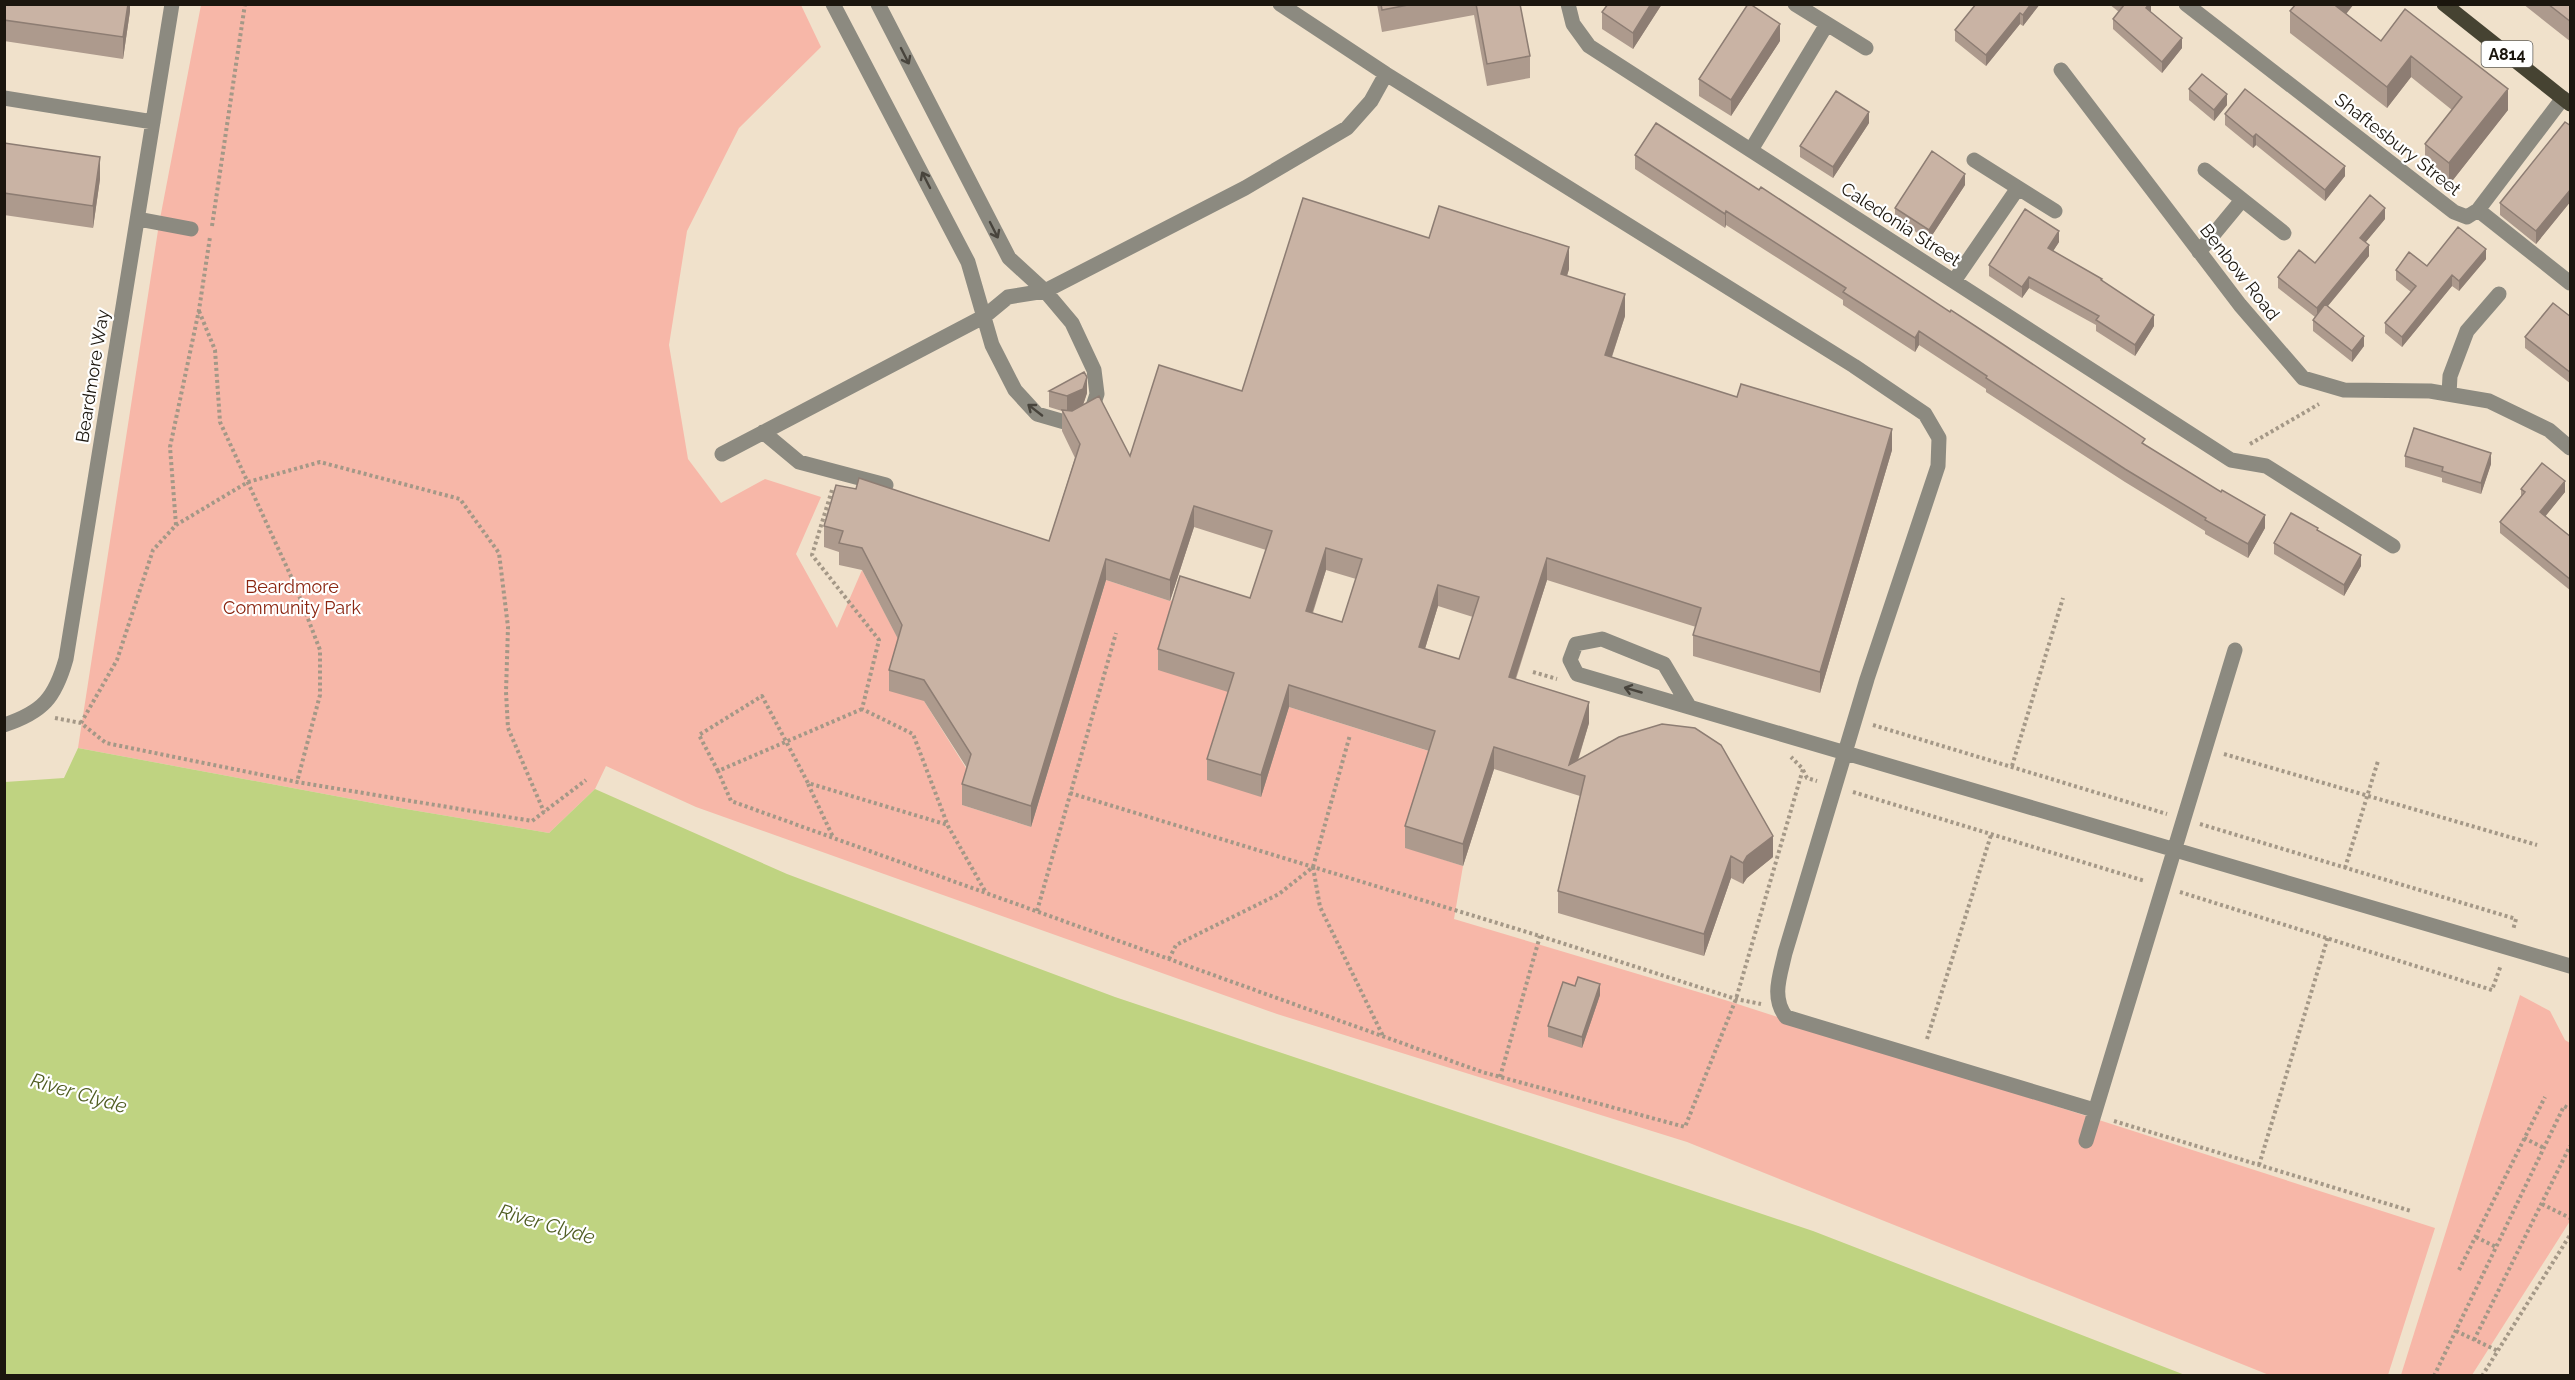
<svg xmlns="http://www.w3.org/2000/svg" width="2575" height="1380" font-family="Raleway,sans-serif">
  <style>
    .green { fill: #f7b7a8 }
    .water { fill: #bfd381 }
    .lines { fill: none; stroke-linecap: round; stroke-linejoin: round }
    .path { stroke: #a49887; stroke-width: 4; stroke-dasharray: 3 3; stroke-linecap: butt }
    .minor { stroke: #8c8a80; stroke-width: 15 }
    .major { stroke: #464332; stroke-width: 15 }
    .wall { fill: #ad9a8d; fill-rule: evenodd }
    .shaded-wall { fill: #8d7d73 }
    .building { fill: #c9b3a4; stroke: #8d7d73; stroke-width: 1.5; fill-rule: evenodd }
    .oneway { stroke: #48443c }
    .labels { text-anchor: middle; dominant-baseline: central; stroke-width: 4.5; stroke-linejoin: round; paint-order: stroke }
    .shield { fill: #fff; stroke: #5f5c56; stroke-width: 1.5 }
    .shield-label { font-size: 16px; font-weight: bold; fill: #1b160e }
    .street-label { font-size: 18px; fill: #1b160e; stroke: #fff }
    .park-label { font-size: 18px; fill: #8a2510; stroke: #fff }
    .water-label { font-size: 20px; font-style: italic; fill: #505d22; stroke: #fff }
  </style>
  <rect width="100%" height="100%" fill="#f0e1cb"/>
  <path class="green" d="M 201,5 L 801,5 L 821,47 L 739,128 L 687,231 L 669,345 L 688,459 L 721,503 L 765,479 L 821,497 L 796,554 L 837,628 L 862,570 L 902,646 L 924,701 L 971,776 L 962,805 L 1031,827 L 1106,580 L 1170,601 L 1180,598 L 1234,694 L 1261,796 L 1289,707 L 1435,753 L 1405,847 L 1463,866 L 1454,919 L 1725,1000 L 2435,1228 L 2388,1375 L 2269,1375 L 1687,1142 L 1277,1014 L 696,807 L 606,766 L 595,789 L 549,833 L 394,807 L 78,748 L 159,224 Z
    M 2520,995 L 2550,1011 L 2565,1040 L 2570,1043 L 2570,1221 L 2472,1375 L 2401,1375 Z"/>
  <path class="water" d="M 78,748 L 394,807 L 549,833 L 595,789 L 787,874 L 1115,997 L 1813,1231 L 2185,1375 L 5,1375 L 5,782 L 64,778 Z"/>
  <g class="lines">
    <path class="path" d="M 212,226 L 245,4
      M 199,311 L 215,350 L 220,422 L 295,585 L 320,650 L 320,695 L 297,782
      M 2250,444 L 2319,404
      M 832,490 L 812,555 L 879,640 L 862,709 L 913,734 L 948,826 L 985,891
      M 176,525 L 170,447 L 199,310 L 210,237
      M 1533,672 L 1557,679
      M 862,709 L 718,771 L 731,801 L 1482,1072 L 1685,1127 L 1736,999 L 1803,769 L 1791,757
      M 55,718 L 81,723 L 106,743 L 297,782 L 532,821 L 586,780
      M 81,723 L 117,660 L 153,550 L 176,525 L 248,482 L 320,462 L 460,499 L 499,553 L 508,627 L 506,692 L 508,728 L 544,812
      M 1873,725 L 2167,814
      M 2224,754 L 2537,845
      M 2012,766 L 2063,598
      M 1803,770 L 1807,778 L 1817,781
      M 718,771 L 699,735 L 762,696 L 808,783 L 948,825
      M 808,784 L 833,837
      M 1853,792 L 2145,881
      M 1070,793 L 1540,936 L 1736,999 L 1761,1004
      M 2200,824 L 2516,919 L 2513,930
      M 1313,867 L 1320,907 L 1383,1036
      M 2345,868 L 2378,761
      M 2180,892 L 2492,990 L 2501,965
      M 1037,911 L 1116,633
      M 1169,959 L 1176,945 L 1279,894 L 1313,867 L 1350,735
      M 1927,1039 L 1991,835
      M 1500,1077 L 1540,936
      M 2114,1121 L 2411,1211
      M 2524,1138 L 2544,1148
      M 2259,1165 L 2328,937
      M 2542,1204 L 2570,1218
      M 2476,1237 L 2496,1247
      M 2459,1270 L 2545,1097
      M 2456,1331 L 2498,1351
      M 2474,1340 L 2570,1146
      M 2434,1376 L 2564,1106 L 2570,1109
      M 2482,1376 L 2570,1235"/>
    <path class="minor" d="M 833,4 L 968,262 L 992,345 L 1015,390 L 1037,414 L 1068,423 L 1091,412 L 1097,394 L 1094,370 L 1072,323 L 1045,291 L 1009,258 L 878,4
      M 1280,4 L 1386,74 L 1854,366 L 1925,414 L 1939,438 L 1938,466 L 1867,679 L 1785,953 C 1780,976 1771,997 1786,1017 L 2094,1110
      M 1568,4 L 1573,24 L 1589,46 L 2231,460 L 2266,466 L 2393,546
      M 1795,4 L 1866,48
      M 2186,4 L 2454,212 L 2467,217 L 2478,210 L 2563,98
      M 2061,70 L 2240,305 L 2303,378 L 2344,390 L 2430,391 L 2489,401 L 2549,430 L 2570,448
      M 4,98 L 153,122
      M 1751,150 L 1827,24
      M 1974,160 L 2055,211
      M 2205,170 L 2284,233
      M 2478,210 L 2570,283
      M 138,219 L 191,229
      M 2199,252 L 2242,200
      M 1954,281 L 2018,188
      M 2449,394 L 2450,376 L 2467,331 L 2499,294
      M 763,432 L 799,462 L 886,485
      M 722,454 L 985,316 L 1008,297 L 1045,291 L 1245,188 L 1347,128 L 1371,101 L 1386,74
      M 1689,706 L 1664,664 L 1602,639 L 1576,644 L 1570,660 L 1577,674 C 1909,769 2239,870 2570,966
      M 4,725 C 43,712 55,698 66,659 L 172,4
      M 2086,1141 L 2235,650"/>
    <path class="major" d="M 2444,4 L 2570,104"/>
  </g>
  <path class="wall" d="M 4,4 L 130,4 L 130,11 L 123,59 L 4,41 Z
    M 1377,4 L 1520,4 L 1530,56 L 1530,78 L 1487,86 L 1474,15 L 1382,32 Z
    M 1662,4 L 1633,49 L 1602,29 L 1602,12 Z
    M 2040,4 L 2023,26 L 2020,24 L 1986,66 L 1955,41 L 1955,30 Z
    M 2109,4 L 2151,4 L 2151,12 L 2182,48 L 2162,73 L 2113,29 L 2113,19 L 2119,12 Z
    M 2523,4 L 2571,4 L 2571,42 Z
    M 2405,9 L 2508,110 L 2449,185 L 2425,166 L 2425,144 L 2452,110 L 2411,77 L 2387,108 L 2290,33 L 2290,11 L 2346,14 L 2381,41 Z
    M 1780,41 L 1731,116 L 1699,96 L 1699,79 Z
    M 2189,89 L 2227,105 L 2214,121 L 2189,100 Z
    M 2225,114 L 2345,176 L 2325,201 L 2256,145 L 2253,148 L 2225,125 Z
    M 1869,123 L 1833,178 L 1800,157 L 1800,146 Z
    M 2571,126 L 2571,201 L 2536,244 L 2500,215 L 2500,203 Z
    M 4,143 L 100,179 L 93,228 L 4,215 Z
    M 1635,155 L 2145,445 L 2265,528 L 2248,558 L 2205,534 L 2205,531 L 2125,482 L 1986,392 L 1986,389 L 1919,345 L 1915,352 L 1843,305 L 1843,300 L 1726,225 L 1725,228 L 1635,169 Z
    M 1965,185 L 1929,240 L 1895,219 L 1895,208 Z
    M 2385,219 L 2365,243 L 2369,256 L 2328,306 L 2364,346 L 2352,362 L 2313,331 L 2313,320 L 2315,317 L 2278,288 L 2278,277 L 2315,263 Z
    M 1429,238 L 1569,269 L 1567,276 L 1625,316 L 1612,357 L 1892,450 L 1820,693 L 1693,656 L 1693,635 L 1696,627 L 1547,580 L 1516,679 L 1589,723 L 1578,761 L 1773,857 L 1747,878 L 1743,884 L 1731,878 L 1704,956 L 1558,913 L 1558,891 L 1580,796 L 1494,769 L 1463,866 L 1405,848 L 1405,826 L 1429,751 L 1289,707 L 1261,797 L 1207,780 L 1207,759 L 1228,692 L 1158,670 L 1158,649 L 1250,598 L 1266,550 L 1194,527 L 1170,601 L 1106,580 L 1031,827 L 962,805 L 962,784 L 967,768 L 924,701 L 889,691 L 889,670 L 898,639 L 862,570 L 839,565 L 839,552 L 824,547 L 824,526 L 1049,541 L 1075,458 L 1062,431 L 1062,411 L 1049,407 L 1049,391 L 1087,393 L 1083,405 L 1130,456 L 1242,391 ZM 1326,570 L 1356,579 L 1342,622 L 1313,613 ZM 1438,606 L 1473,617 L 1459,659 L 1425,649 Z
    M 2059,242 L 2053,251 L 2102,281 L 2154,326 L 2135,356 L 2096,331 L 2096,325 L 2029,288 L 2022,298 L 1989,276 L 1989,265 Z
    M 2486,259 L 2459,291 L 2452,286 L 2402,347 L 2385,333 L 2385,323 L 2411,292 L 2396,280 L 2396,270 Z
    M 2571,317 L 2571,384 L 2525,348 L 2525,337 Z
    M 2405,456 L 2491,464 L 2481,494 L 2442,482 L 2442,478 L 2405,467 Z
    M 2521,489 L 2565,492 L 2545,516 L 2571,537 L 2571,591 L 2500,533 L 2500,522 L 2521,496 Z
    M 2318,531 L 2361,566 L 2344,596 L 2274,554 L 2274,543 Z
    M 1575,986 L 1600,995 L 1582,1048 L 1548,1037 L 1548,1026 Z"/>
  <path class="shaded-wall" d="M 128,4 L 130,4 L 130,11 L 123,59 L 123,37 Z
    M 1651,4 L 1662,4 L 1633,49 L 1633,33 Z
    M 2031,4 L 2040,4 L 2023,26 L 2023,15 Z
    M 2149,4 L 2151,4 L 2151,13 L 2146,8 Z
    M 2337,4 L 2354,4 L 2336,27 L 2336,6 Z
    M 2020,13 L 2020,24 L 1986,66 L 1986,55 Z
    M 1780,24 L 1780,41 L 1731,116 L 1731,100 Z
    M 2182,38 L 2182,48 L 2162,73 L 2162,62 Z
    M 2411,56 L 2411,77 L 2387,108 L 2387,87 Z
    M 2508,89 L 2508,110 L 2449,185 L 2449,163 Z
    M 2227,94 L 2227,105 L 2214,121 L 2214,110 Z
    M 1869,112 L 1869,123 L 1833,178 L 1833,167 Z
    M 2256,134 L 2256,145 L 2253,148 L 2253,137 Z
    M 100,157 L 100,179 L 93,228 L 93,206 Z
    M 2345,166 L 2345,176 L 2325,201 L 2325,190 Z
    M 1965,174 L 1965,185 L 1929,240 L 1929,230 Z
    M 2571,189 L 2571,201 L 2536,244 L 2536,231 Z
    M 2385,208 L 2385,219 L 2360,249 L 2360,238 Z
    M 1726,211 L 1726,225 L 1725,228 L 1725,214 Z
    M 2059,231 L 2059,242 L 2048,259 L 2048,248 Z
    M 2369,245 L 2369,256 L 2317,319 L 2317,308 Z
    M 1569,247 L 1569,269 L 1561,295 L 1561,274 Z
    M 2486,249 L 2486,259 L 2459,291 L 2459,281 Z
    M 2452,275 L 2452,286 L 2402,347 L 2402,337 Z
    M 2029,277 L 2029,288 L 2022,298 L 2022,287 Z
    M 1625,294 L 1625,316 L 1605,377 L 1605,355 Z
    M 2154,315 L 2154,326 L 2135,356 L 2135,345 Z
    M 1919,331 L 1919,345 L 1915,352 L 1915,338 Z
    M 2364,336 L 2364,346 L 2352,362 L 2352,351 Z
    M 1087,377 L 1087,393 L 1083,405 L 1067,413 L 1067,396 Z
    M 1892,429 L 1892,450 L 1820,693 L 1820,672 Z
    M 2491,453 L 2491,464 L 2481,494 L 2481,483 Z
    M 2565,481 L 2565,492 L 2540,523 L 2540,512 Z
    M 1194,506 L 1194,527 L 1170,601 L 1170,580 Z
    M 2265,515 L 2265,528 L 2248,558 L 2248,544 Z
    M 1326,548 L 1326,570 L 1306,632 L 1306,611 Z
    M 2361,555 L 2361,566 L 2344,596 L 2344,585 Z
    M 1547,558 L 1547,580 L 1509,698 L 1509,677 Z
    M 1106,559 L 1106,580 L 1031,827 L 1031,806 Z
    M 1438,585 L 1438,606 L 1419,668 L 1419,647 Z
    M 1289,685 L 1289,707 L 1261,797 L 1261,775 Z
    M 1589,702 L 1589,723 L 1574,772 L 1569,765 Z
    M 1494,747 L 1494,769 L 1463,866 L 1463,844 Z
    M 1773,836 L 1773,857 L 1747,878 L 1743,884 L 1743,863 L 1747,856 Z
    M 1731,856 L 1731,878 L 1704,956 L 1704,934 Z
    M 1600,984 L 1600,995 L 1582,1048 L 1582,1037 Z"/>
  <path class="building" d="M 4,4 L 128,4 L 123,37 L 4,20 Z
    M 1381,4 L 1413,4 L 1382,10 Z
    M 1476,4 L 1520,4 L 1530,56 L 1487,64 Z
    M 1608,4 L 1651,4 L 1633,33 L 1602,12 Z
    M 1748,4 L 1750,4 L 1780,24 L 1731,100 L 1699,79 Z
    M 1976,4 L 2031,4 L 2023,15 L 2020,13 L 1986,55 L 1955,30 Z
    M 2123,4 L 2149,4 L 2146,8 L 2182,38 L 2162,62 L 2113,19 L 2124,5 Z
    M 2296,4 L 2337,4 L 2336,6 L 2381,41 L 2405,9 L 2508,89 L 2449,163 L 2425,144 L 2462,97 L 2411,56 L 2387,87 L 2290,11 Z
    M 2548,4 L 2571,4 L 2571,22 Z
    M 2202,74 L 2227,94 L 2214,110 L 2189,89 Z
    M 2245,89 L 2345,166 L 2325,190 L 2256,134 L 2253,137 L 2225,114 Z
    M 1836,91 L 1869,112 L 1833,167 L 1800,146 Z
    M 2565,122 L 2571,126 L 2571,189 L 2536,231 L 2500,203 Z
    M 1656,123 L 1759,190 L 1761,187 L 1950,312 L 1951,310 L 1992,337 L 2145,439 L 2142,443 L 2221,492 L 2222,490 L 2265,515 L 2248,544 L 2205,520 L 2206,518 L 2125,469 L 1986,378 L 1987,376 L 1919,331 L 1915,338 L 1843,292 L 1846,288 L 1726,211 L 1725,214 L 1635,155 Z
    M 4,143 L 100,157 L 93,206 L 4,193 Z
    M 1932,151 L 1965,174 L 1929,230 L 1895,208 Z
    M 2370,195 L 2385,208 L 2360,238 L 2369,245 L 2317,308 L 2278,277 L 2299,250 L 2315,263 Z
    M 1303,198 L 1429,238 L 1439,206 L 1569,247 L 1561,274 L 1625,294 L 1605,355 L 1737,397 L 1741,384 L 1892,429 L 1820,672 L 1693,635 L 1701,608 L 1547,558 L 1509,677 L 1589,702 L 1569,765 L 1619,737 L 1662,724 L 1695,728 L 1721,745 L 1773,836 L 1747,856 L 1743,863 L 1731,856 L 1704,934 L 1558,891 L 1585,776 L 1494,747 L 1463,844 L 1405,826 L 1435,731 L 1289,685 L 1261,775 L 1207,759 L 1234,673 L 1158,649 L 1180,576 L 1250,598 L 1272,531 L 1194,506 L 1170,580 L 1106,559 L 1031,806 L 962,784 L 971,754 L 924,680 L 889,670 L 902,625 L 862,548 L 839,543 L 843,531 L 824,526 L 836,485 L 856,489 L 859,478 L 1049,541 L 1080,444 L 1062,410 L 1072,411 L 1099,396 L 1130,456 L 1159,365 L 1242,391 ZM 1326,548 L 1362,559 L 1342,622 L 1306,611 ZM 1438,585 L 1479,597 L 1459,659 L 1419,647 Z
    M 2025,209 L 2059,231 L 2048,248 L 2102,279 L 2101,280 L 2154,315 L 2135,345 L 2096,320 L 2099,316 L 2029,277 L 2022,287 L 1989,265 Z
    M 2458,227 L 2486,249 L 2459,281 L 2452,275 L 2402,337 L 2385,323 L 2416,286 L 2396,270 L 2409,252 L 2427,266 Z
    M 2553,303 L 2571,317 L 2571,373 L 2525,337 Z
    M 2325,304 L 2364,336 L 2352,351 L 2313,320 Z
    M 1084,372 L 1087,377 L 1083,389 L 1067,396 L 1049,391 Z
    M 2414,428 L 2491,453 L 2481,483 L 2442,471 L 2443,467 L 2405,456 Z
    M 2542,463 L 2565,481 L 2540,512 L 2571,537 L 2571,580 L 2500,522 L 2525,492 L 2521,489 Z
    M 2291,513 L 2318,528 L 2317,530 L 2361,555 L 2344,585 L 2274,543 Z
    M 1578,977 L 1600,984 L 1582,1037 L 1548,1026 L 1563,982 L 1575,986 Z"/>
  <defs><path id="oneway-shaft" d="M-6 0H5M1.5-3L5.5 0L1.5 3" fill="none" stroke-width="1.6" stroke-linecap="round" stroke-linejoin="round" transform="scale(1.5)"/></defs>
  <g class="oneway">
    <use href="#oneway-shaft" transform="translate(905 56) rotate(63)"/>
    <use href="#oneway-shaft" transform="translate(926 180) rotate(-117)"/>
    <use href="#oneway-shaft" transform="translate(994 230) rotate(63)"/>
    <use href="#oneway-shaft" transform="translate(1035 410) rotate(-142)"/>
    <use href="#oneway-shaft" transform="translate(1633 690) rotate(-164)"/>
  </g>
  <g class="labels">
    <rect class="shield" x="2481.5" y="41" width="51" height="26" rx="4.5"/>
    <g class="shield-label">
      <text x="2507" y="54">A814</text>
    </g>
    <g class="street-label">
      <text transform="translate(2398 144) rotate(38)">Shaftesbury Street</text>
      <text transform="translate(1901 224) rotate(33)">Caledonia Street</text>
      <text transform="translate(2240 272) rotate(52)">Benbow Road</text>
      <text transform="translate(92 376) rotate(-81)">Beardmore Way</text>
    </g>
    <g class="park-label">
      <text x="292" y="586">Beardmore<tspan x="292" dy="21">Community Park</tspan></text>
    </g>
    <g class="water-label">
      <text transform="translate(79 1093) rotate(16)">River Clyde</text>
      <text transform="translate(547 1224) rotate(16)">River Clyde</text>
    </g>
  </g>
  <rect width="2575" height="1380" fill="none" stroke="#1b160e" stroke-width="12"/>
</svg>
